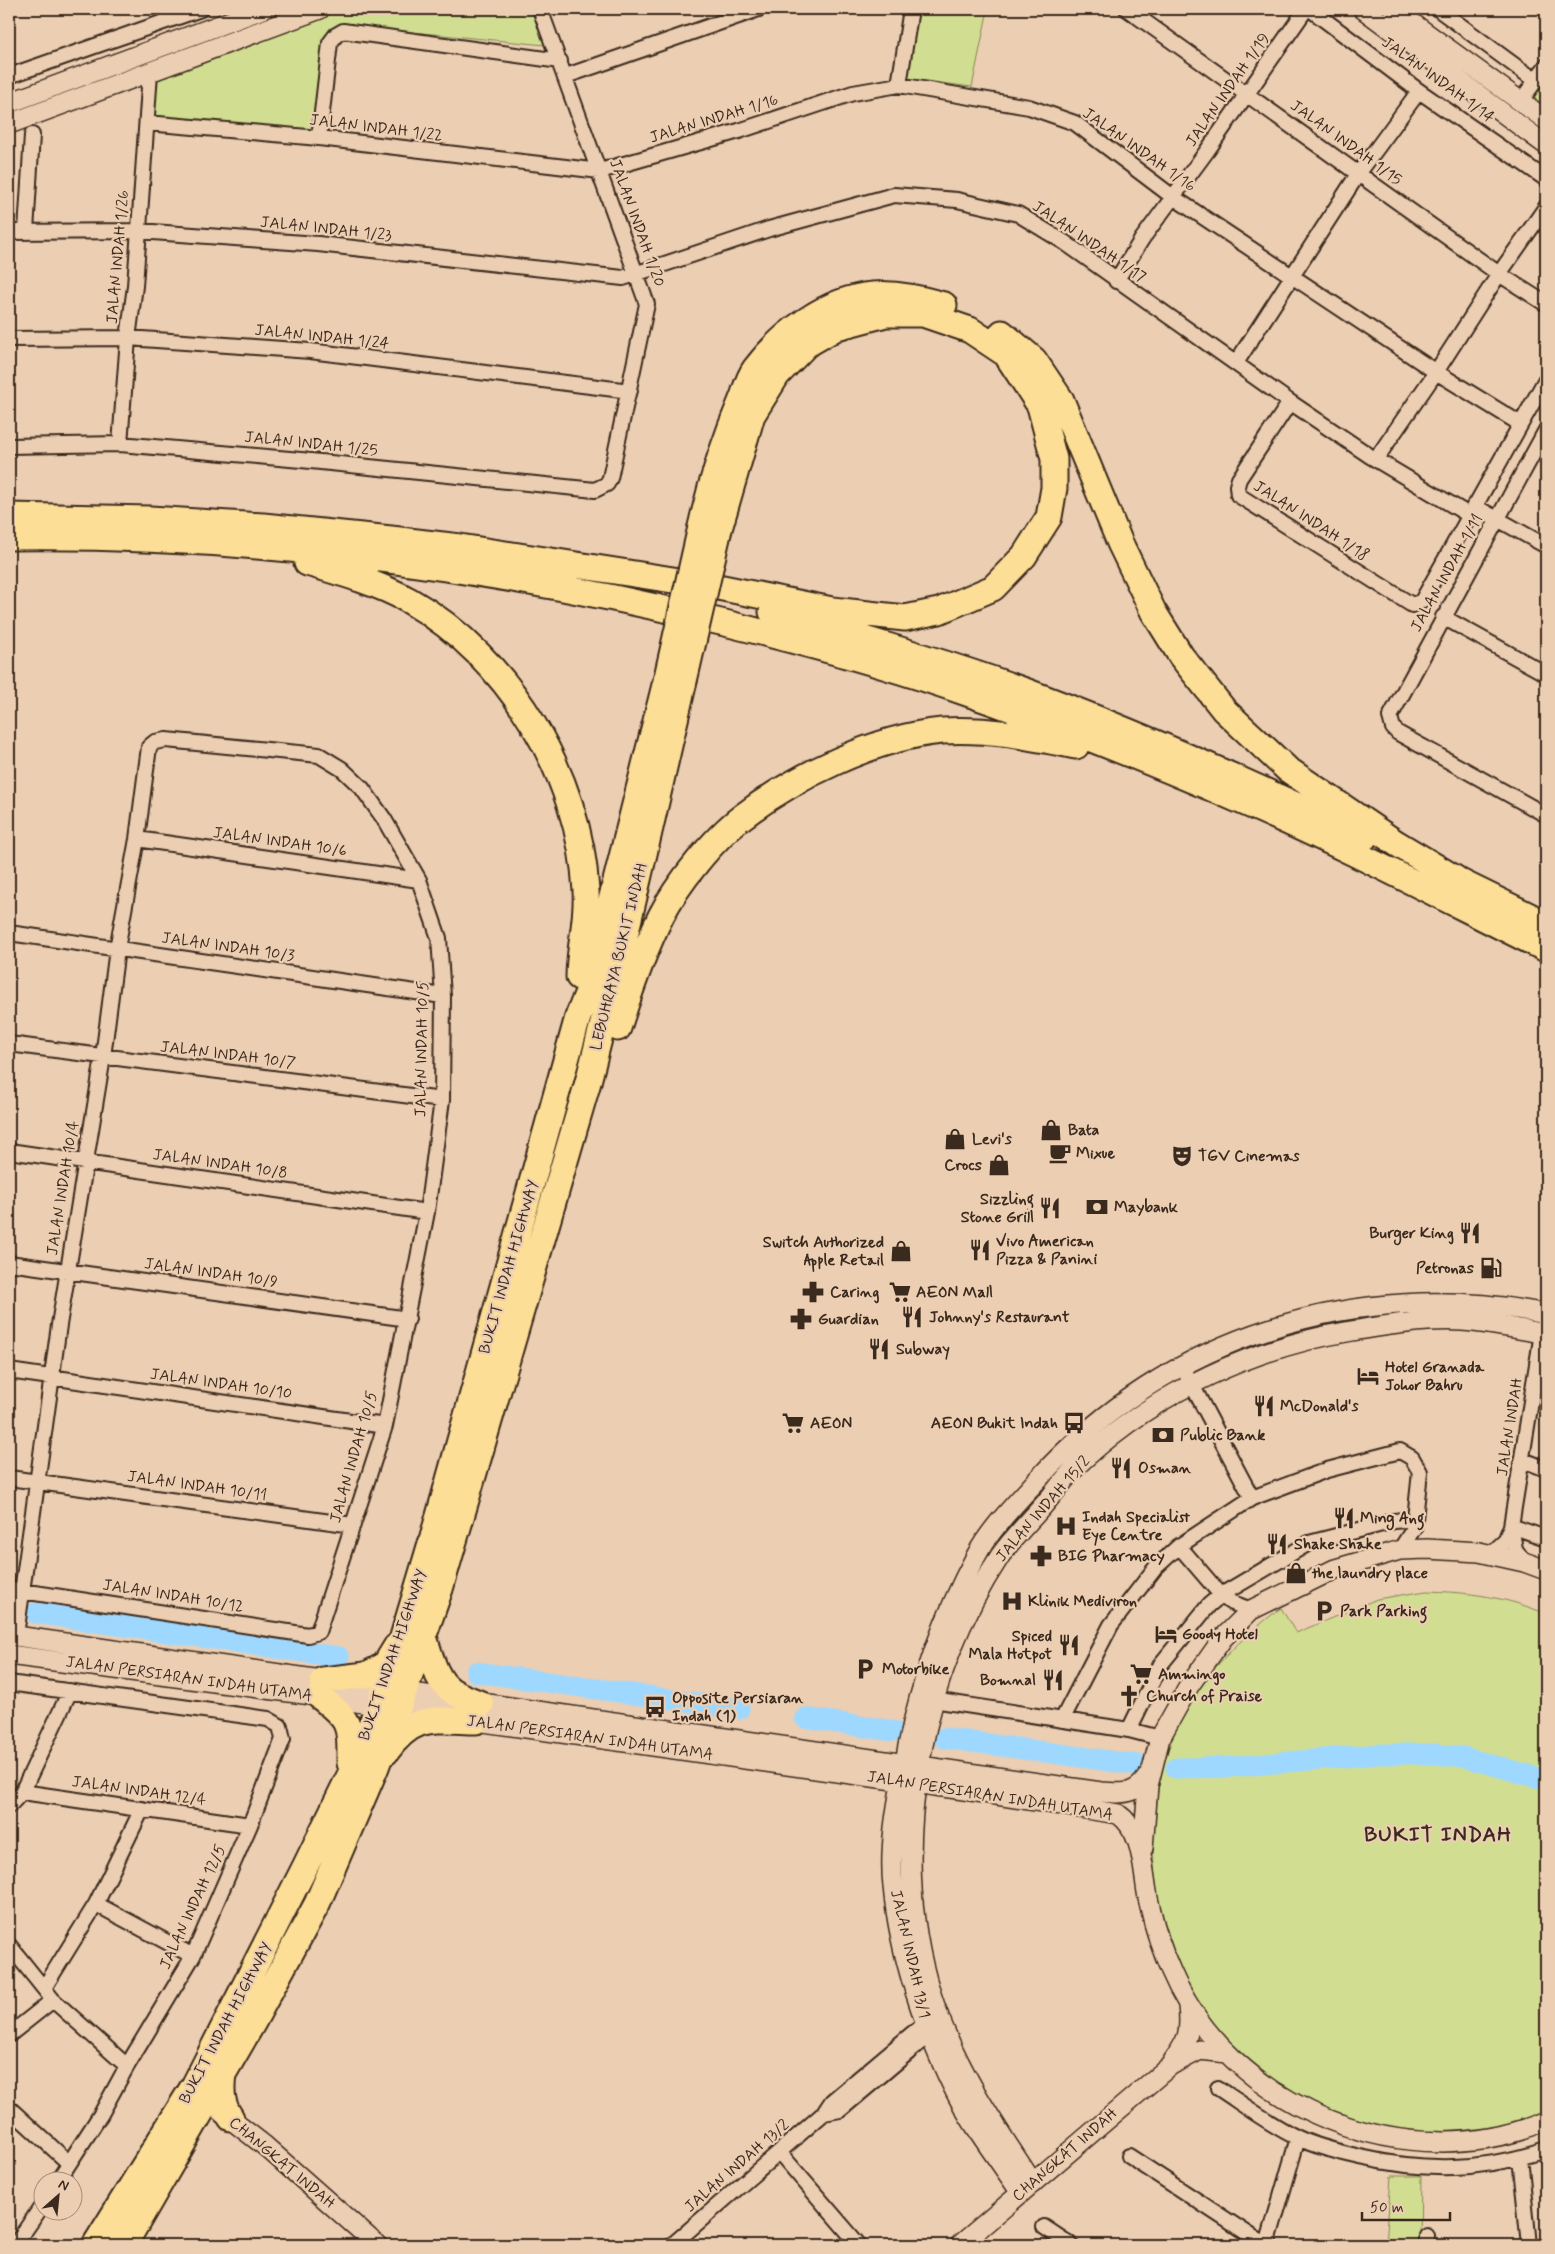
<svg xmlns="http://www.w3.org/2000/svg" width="1555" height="2254" font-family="Mynerve,sans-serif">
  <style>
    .park { fill: #d1dd90; stroke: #868457 }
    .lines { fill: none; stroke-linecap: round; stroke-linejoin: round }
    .river { stroke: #9fd8ff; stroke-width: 21 }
    .street-casing { stroke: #3b2a1e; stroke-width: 18 }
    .secondary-casing { stroke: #3b2a1e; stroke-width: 22 }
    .highway-casing { stroke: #3b2a1e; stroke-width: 29 }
    .street { stroke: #ecceb2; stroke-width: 14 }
    .secondary { stroke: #ecceb2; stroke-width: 19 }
    .highway { stroke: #fcde96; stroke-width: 25 }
    .highway-bridge-casing { stroke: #3b2a1e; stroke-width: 29; stroke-linecap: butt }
    .highway-bridge { stroke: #fcde96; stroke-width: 25 }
    .labels { text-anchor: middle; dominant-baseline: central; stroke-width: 4.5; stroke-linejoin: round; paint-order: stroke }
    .street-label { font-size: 16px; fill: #3b2a1e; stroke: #ecceb2 }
    .poi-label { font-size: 16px; font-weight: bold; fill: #3b2a1e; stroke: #ecceb2; text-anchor: start }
    .district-label { font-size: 21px; font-weight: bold; letter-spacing: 1px; fill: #3b2a1e; stroke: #ecceb2 }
  </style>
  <rect width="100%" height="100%" fill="#ecceb2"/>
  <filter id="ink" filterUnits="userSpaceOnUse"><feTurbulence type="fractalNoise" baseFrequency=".02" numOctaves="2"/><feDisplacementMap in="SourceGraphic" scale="10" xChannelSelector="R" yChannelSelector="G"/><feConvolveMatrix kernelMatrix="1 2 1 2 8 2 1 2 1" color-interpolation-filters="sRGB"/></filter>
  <g filter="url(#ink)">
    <path class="park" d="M 340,9 L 532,9 L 545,45 L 350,26 L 337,28 L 315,133 L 150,119 L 153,75 Z
      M 916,9 L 988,9 L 972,87 L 903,78 Z
      M 1546,75 L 1546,112 L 1528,99 Z
      M 1426,1591 C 1468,1592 1508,1597 1546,1614 L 1546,2111 C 1481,2139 1406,2139 1340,2113 C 1316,2104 1291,2092 1269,2077 C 1156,2000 1123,1836 1182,1716 C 1205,1672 1242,1637 1281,1608 L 1296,1633 L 1377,1599 Z
      M 1391,2176 L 1421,2176 L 1420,2245 L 1386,2245 Z"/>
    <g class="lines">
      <path class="river" d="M 35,1613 L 339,1657
        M 476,1672 L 739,1709
        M 805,1718 L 893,1731
        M 944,1738 L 1138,1765
        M 1176,1768 L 1229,1767 L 1379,1754 L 1435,1754 L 1464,1757 L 1546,1780"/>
      <g class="street-casing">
        <path id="street" d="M 1127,9 L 1499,274 L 1546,304
          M 1310,9 L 1419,91 L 1546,179
          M 1438,9 L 1536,81
          M 9,76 L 201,9
          M 566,76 L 759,9
          M 899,85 L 911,9
          M 1521,101 L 1546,66
          M 147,123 L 319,138 L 600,171 L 739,131 L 853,93 L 899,85 L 1029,107 L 1075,123 L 1173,197 L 1436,372 L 1519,423
          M 319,138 L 330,43 L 336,35 L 343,31 L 560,61
          M 26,231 L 32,135
          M 9,232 L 139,231 L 318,244 L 623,278 L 769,229 L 894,195 L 957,200 L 1018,214 L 1064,242 L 1290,402 L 1370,456 L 1469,515
          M 1116,281 L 1142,239 L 1207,151 L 1306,9
          M 9,339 L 128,338 L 310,351 L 630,391
          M 1236,363 L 1358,174 L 1419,91
          M 1290,402 L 1239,479 L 1237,486 L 1238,495 L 1412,605 L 1422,601 L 1546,379
          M 1546,430 L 1390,717 L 1393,728 L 1398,733 L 1546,815
          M 120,444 L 128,338 L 135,286 L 150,73
          M 9,446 L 120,444 L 301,460 L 595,490 L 607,484 L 610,478 L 647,304 L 540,9
          M 1376,459 L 1436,372 L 1499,274 L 1546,207
          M 1474,506 L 1546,546
          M 1443,617 L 1546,674
          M 137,839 L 419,880
          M 9,933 L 443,996
          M 9,1044 L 442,1100
          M 9,1151 L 427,1212
          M 9,1263 L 408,1319
          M 1182,1366 L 1252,1498
          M 9,1371 L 385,1426
          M 1523,1460 L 1546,1469
          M 9,1478 L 353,1525
          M 1511,1526 L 1515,1549 L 1524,1562
          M 1511,1526 L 1546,1538
          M 1179,1546 L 1221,1595 L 1230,1602 L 1251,1610
          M 1491,1554 L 1505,1541 L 1511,1526 L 1542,1333
          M 9,1589 L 308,1635 L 318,1632 L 385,1426 L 427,1212 L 442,1100 L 443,996 L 439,938 L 419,880 L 384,819 L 362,788 L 342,769 L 319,755 L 166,740 L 155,742 L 149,747 L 137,839 L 117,949 L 103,1057 L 59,1325 L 16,1635
          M 9,1683 L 268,1719 L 280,1726 L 283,1739 L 250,1825 L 193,1956 L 127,2066 L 101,2114 L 57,2182
          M 933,1700 L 1129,1730 L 1160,1738
          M 1062,1720 L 1111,1625 L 1156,1567 L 1179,1546 L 1252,1498 L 1327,1470 L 1400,1451 L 1412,1458 L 1420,1472 L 1414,1528 L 1400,1550
          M 1129,1730 L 1161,1664 L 1209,1605 L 1221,1595 L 1309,1543 L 1394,1521 L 1415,1519
          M 22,1792 L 250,1825
          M 9,1806 L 22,1792 L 70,1691
          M 96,1904 L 193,1956
          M 9,1945 L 53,2000 L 127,2066
          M 44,1988 L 96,1904 L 142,1809
          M 9,2035 L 53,2000
          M 1218,2088 C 1244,2105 1270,2125 1298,2138 C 1317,2147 1339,2152 1360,2157 C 1426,2172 1481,2171 1546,2150
          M 9,2108 L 69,2163
          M 824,2113 L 840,2110 L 936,2029
          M 779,2152 L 859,2245
          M 1129,2156 L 1265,2245
          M 1520,2158 L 1529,2245
          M 1044,2227 L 1071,2245
          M 15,2245 L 42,2206
          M 672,2245 L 824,2113 L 832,2101 L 932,2017
          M 1267,2245 L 1298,2138
          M 1427,2245 L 1427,2236"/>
      </g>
      <g class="secondary-casing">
        <path id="secondary" d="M 1363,9 L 1546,145
          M 1393,9 L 1546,120
          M 9,103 L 263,9
          M 9,124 L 320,9
          M 9,1635 L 1101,1792 C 1126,1794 1138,1795 1151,1771
          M 9,1655 L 319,1696 L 476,1721 L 971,1791 L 1118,1814 C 1146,1833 1142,1877 1150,1907 C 1155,1929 1162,1951 1171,1971 C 1230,2109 1409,2180 1546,2121
          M 1143,1848 L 1148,1786 L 1160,1738 L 1189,1686 L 1223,1638 L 1251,1610 L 1335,1569 L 1400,1550 L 1427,1549 L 1479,1552 L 1524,1562 L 1546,1570
          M 1173,2061 C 1188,2040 1191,2033 1188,2006
          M 220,2111 L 265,2146 L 377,2245
          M 1033,2183 C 993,2123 953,2063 931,1994 C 907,1917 906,1833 921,1755 C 934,1684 960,1617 1000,1556 C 1012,1539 1028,1523 1042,1507 C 1056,1491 1069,1472 1085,1458 C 1159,1391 1254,1347 1352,1331 C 1388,1325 1426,1319 1462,1321 C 1490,1323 1519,1329 1546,1334
          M 1021,2193 C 999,2160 973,2127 955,2091 C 925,2031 899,1954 893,1886 C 888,1840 900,1791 908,1746 C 921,1680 944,1616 976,1556 C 990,1529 1018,1501 1039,1478 C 1168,1336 1358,1276 1546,1314
          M 960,2245 L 1171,2065 L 1200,2050 L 1227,2053"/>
      </g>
      <g class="highway-casing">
        <path id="highway" d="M 1002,333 L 1034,360 L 1061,400 L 1120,543 L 1153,611 L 1181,656 L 1224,710 L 1287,769 L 1396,843 L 1456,879
          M 9,516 L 150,519 L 263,526 L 391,539 L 460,547 L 718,587 L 832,610 L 905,618 L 939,611 L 993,588 L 1024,556 L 1049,517 L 1054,488 L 1054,459 L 1040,406 L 1006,354 L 970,330 L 923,314 L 886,314 L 837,327 L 806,345 L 777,375 L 752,415 L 719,529
          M 701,527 C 711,482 725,439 743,397 C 746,388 749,377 755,369 C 782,333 827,299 873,295 C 898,293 921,299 944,305
          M 9,537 C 251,534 495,567 729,624 C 810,644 892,666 970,694 C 1062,726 1152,762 1241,801 C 1345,846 1445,899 1546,949
          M 307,563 C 342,573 378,583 410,601 C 510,658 580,776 586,891 C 588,920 579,948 579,977
          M 772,612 C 857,637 942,661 1025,691 C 1141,734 1253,785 1365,837
          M 1442,873 L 1546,924
          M 618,1028 C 630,990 643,952 661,916 C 677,884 714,838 742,817 C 794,777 876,737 942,731 C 988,728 1031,737 1076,746
          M 424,1637 C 430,1655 435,1680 452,1691 C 461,1697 472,1700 481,1704
          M 323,1680 L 366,1675 L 385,1665 L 396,1647
          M 319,1696 C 351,1721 350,1724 350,1763
          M 386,1752 C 414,1713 433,1720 476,1721
          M 223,2073 C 221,2090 221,2104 231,2118
          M 95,2245 L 195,2084 L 305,1867 L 351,1773 L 379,1706 L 403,1637 L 437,1523 L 578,1017 L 589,989 L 667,677
          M 124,2245 L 252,2024 L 317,1904 L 376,1767 L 404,1692 L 440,1589 L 588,1082 L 621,953 L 684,681"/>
      </g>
      <use href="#street" class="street"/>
      <use href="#secondary" class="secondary"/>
      <use href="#highway" class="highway"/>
      <g class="highway-bridge-casing">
        <path id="highway-bridge" d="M 667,677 L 701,527
          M 684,681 L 719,529"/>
      </g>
      <use href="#highway-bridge" class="highway-bridge"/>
    </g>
  </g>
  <defs>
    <g id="shop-bare" transform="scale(1.725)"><path d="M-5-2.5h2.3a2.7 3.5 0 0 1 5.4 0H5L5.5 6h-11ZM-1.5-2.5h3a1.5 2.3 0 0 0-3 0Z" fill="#3b2a1e" stroke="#ecceb2" stroke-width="2.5" paint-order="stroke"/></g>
    <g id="cafe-bare" transform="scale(1.725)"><path d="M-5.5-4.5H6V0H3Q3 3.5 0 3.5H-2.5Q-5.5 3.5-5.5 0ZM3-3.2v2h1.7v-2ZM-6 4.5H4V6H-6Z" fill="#3b2a1e" stroke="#ecceb2" stroke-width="2.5" paint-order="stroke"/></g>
    <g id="theatre-bare" transform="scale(1.725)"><path d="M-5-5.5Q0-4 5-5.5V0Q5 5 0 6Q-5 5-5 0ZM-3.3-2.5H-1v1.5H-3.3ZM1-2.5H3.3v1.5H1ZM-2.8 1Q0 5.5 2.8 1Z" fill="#3b2a1e" stroke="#ecceb2" stroke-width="2.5" paint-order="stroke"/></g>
    <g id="bank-bare" transform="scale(1.725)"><path d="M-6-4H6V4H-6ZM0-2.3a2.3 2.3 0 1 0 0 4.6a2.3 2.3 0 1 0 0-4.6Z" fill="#3b2a1e" stroke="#ecceb2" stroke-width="2.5" paint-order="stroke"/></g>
    <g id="restaurant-bare" transform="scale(1.725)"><path d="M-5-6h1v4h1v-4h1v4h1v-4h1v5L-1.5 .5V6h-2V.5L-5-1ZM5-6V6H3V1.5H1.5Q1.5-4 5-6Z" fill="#3b2a1e" stroke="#ecceb2" stroke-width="2.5" paint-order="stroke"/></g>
    <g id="fuel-bare" transform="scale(1.725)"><path d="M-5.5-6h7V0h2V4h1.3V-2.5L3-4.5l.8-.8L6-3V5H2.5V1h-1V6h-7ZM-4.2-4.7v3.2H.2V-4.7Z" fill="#3b2a1e" stroke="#ecceb2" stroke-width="2.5" paint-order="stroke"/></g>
    <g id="pharmacy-bare" transform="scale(1.725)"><path d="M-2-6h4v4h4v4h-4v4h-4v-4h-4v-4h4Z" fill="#3b2a1e" stroke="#ecceb2" stroke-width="2.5" paint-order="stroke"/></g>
    <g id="supermarket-bare" transform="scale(1.725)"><path d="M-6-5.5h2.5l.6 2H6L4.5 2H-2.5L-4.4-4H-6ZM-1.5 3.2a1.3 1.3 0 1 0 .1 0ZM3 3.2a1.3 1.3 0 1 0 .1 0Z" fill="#3b2a1e" stroke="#ecceb2" stroke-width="2.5" paint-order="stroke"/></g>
    <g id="hotel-bare" transform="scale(1.725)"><path d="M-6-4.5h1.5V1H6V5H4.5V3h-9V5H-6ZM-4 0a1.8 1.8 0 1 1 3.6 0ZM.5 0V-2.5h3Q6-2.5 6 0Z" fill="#3b2a1e" stroke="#ecceb2" stroke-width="2.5" paint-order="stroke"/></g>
    <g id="bus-bare" transform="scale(1.725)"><path d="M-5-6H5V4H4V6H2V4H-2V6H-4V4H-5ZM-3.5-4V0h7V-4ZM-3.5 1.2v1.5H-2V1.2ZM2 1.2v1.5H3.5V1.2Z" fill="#3b2a1e" stroke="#ecceb2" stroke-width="2.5" paint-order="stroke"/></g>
    <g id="hospital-bare" transform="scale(1.725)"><path d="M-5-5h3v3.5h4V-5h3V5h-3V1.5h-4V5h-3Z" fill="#3b2a1e" stroke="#ecceb2" stroke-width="2.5" paint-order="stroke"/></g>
    <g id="parking-bare" transform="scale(1.725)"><path d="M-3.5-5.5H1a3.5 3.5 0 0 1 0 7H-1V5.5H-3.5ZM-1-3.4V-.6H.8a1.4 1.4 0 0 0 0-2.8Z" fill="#3b2a1e" stroke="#ecceb2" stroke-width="2.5" paint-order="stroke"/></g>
    <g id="church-bare" transform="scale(1.725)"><path d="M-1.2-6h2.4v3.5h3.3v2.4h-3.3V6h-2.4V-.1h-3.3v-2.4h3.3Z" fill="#3b2a1e" stroke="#ecceb2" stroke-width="2.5" paint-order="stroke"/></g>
  </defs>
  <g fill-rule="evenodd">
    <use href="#shop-bare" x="1051" y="1130"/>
    <use href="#shop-bare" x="955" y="1139"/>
    <use href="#cafe-bare" x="1060" y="1153"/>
    <use href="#theatre-bare" x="1182" y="1156"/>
    <use href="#shop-bare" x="999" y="1165"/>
    <use href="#bank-bare" x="1097" y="1207"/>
    <use href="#restaurant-bare" x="1050" y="1208"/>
    <use href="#restaurant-bare" x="1470" y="1233"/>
    <use href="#restaurant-bare" x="980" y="1250"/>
    <use href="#shop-bare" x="901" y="1251"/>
    <use href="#fuel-bare" x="1491" y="1268"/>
    <use href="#pharmacy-bare" x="813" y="1292"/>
    <use href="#supermarket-bare" x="900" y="1292"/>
    <use href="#restaurant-bare" x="912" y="1317"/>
    <use href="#pharmacy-bare" x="801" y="1319"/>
    <use href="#restaurant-bare" x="879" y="1349"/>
    <use href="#hotel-bare" x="1368" y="1376"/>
    <use href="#restaurant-bare" x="1264" y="1406"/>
    <use href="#supermarket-bare" x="793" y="1423"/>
    <use href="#bus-bare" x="1074" y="1423"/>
    <use href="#bank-bare" x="1163" y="1435"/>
    <use href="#restaurant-bare" x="1121" y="1468"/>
    <use href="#restaurant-bare" x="1344" y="1518"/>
    <use href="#hospital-bare" x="1066" y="1526"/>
    <use href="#restaurant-bare" x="1277" y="1544"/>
    <use href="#pharmacy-bare" x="1041" y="1556"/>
    <use href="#shop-bare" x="1296" y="1573"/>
    <use href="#hospital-bare" x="1012" y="1601"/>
    <use href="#parking-bare" x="1324" y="1611"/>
    <use href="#hotel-bare" x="1166" y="1634"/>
    <use href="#restaurant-bare" x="1069" y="1645"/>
    <use href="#parking-bare" x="865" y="1669"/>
    <use href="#supermarket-bare" x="1141" y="1674"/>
    <use href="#restaurant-bare" x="1053" y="1680"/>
    <use href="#church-bare" x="1129" y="1696"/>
    <use href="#bus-bare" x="655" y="1707"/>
  </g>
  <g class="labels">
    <g class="street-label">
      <text transform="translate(1438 80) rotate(36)">JALAN INDAH 1/14</text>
      <text transform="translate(1228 90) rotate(-55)">JALAN INDAH 1/19</text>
      <text transform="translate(714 119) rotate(-17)">JALAN INDAH 1/16</text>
      <text transform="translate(376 128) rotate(7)">JALAN INDAH 1/22</text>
      <text transform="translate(1346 143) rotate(36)">JALAN INDAH 1/15</text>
      <text transform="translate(1139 150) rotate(35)">JALAN INDAH 1/16</text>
      <text transform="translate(637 223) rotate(70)">JALAN INDAH 1/20</text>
      <text transform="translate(326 229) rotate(6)">JALAN INDAH 1/23</text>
      <text transform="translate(1089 242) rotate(34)">JALAN INDAH 1/17</text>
      <text transform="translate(118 257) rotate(-85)">JALAN INDAH 1/26</text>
      <text transform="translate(322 337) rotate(6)">JALAN INDAH 1/24</text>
      <text transform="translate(311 444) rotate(6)">JALAN INDAH 1/25</text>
      <text transform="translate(1311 521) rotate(33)">JALAN INDAH 1/18</text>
      <text transform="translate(1447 573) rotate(-61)">JALAN INDAH 1/11</text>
      <text transform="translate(280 842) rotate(8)">JALAN INDAH 10/6</text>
      <text transform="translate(228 947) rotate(8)">JALAN INDAH 10/3</text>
      <text transform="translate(619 957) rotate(-76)">LEBUHRAYA BUKIT INDAH</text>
      <text transform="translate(422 1049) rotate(-89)">JALAN INDAH 10/5</text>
      <text transform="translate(228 1055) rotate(7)">JALAN INDAH 10/7</text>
      <text transform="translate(220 1164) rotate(8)">JALAN INDAH 10/8</text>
      <text transform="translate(63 1188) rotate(-81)">JALAN INDAH 10/4</text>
      <text transform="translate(509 1267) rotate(-74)">BUKIT INDAH HIGHWAY</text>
      <text transform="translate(211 1273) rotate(8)">JALAN INDAH 10/9</text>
      <text transform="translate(221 1384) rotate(8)">JALAN INDAH 10/10</text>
      <text transform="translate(1510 1427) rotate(-81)">JALAN INDAH</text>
      <text transform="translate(354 1457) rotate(-74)">JALAN INDAH 10/5</text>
      <text transform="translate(197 1486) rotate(8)">JALAN INDAH 10/11</text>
      <text transform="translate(1043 1509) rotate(-49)">JALAN INDAH 15/2</text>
      <text transform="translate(173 1596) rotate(9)">JALAN INDAH 10/12</text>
      <text transform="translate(393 1655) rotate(-71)">BUKIT INDAH HIGHWAY</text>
      <text transform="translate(189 1679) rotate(8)">JALAN PERSIARAN INDAH UTAMA</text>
      <text transform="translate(590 1738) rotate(8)">JALAN PERSIARAN INDAH UTAMA</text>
      <text transform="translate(139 1791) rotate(8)">JALAN INDAH 12/4</text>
      <text transform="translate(990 1796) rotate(9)">JALAN PERSIARAN INDAH UTAMA</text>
      <text transform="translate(193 1907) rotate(-65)">JALAN INDAH 12/5</text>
      <text transform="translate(910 1954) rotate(77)">JALAN INDAH 13/1</text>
      <text transform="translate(226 2023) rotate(-62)">BUKIT INDAH HIGHWAY</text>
      <text transform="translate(1065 2155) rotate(-41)">CHANGKAT INDAH</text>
      <text transform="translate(282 2163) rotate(40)">CHANGKAT INDAH</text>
      <text transform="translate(737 2166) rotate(-41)">JALAN INDAH 13/2</text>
    </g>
    <g class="poi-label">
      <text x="1068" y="1130">Bata</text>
      <text x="972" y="1139">Levi's</text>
      <text x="1076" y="1153">Mixue</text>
      <text x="1198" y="1156">TGV Cinemas</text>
      <text x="982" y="1165" text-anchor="end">Crocs</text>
      <text x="1034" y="1199" text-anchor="end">Sizzling<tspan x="1034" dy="18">Stone Grill</tspan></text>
      <text x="1114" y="1207">Maybank</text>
      <text x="1454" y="1233" text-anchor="end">Burger King</text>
      <text x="996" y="1241">Vivo American<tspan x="996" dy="18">Pizza &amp; Panini</tspan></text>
      <text x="884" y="1242" text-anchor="end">Switch Authorized<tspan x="884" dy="18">Apple Retail</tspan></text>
      <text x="1474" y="1268" text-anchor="end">Petronas</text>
      <text x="830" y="1292">Caring</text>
      <text x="916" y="1292">AEON Mall</text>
      <text x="929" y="1317">Johnny's Restaurant</text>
      <text x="818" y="1319">Guardian</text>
      <text x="896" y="1349">Subway</text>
      <text x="1385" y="1367">Hotel Granada<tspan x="1385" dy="18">Johor Bahru</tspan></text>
      <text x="1280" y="1406">McDonald's</text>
      <text x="810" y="1423">AEON</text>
      <text x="1058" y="1423" text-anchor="end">AEON Bukit Indah</text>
      <text x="1180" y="1435">Public Bank</text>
      <text x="1138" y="1468">Osman</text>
      <text x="1082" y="1517">Indah Specialist<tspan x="1082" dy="18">Eye Centre</tspan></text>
      <text x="1360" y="1518">Ming Ang</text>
      <text x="1294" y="1544">Shake Shake</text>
      <text x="1058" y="1556">BIG Pharmacy</text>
      <text x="1312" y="1573">the laundry place</text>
      <text x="1028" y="1601">Klinik Mediviron</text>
      <text x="1340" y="1611">Park Parking</text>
      <text x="1182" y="1634">Goody Hotel</text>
      <text x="1052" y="1636" text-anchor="end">Spiced<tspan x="1052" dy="18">Mala Hotpot</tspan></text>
      <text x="882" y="1669">Motorbike</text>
      <text x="1158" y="1674">Ammingo</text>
      <text x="1036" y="1680" text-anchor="end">Bomnal</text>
      <text x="1146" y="1696">Church of Praise</text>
      <text x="672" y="1698">Opposite Persiaran<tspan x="672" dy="18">Indah (1)</tspan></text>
    </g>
    <g class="district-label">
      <text x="1438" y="1835">BUKIT INDAH</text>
    </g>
  </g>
  <rect width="1555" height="2254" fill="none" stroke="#ecceb2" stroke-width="30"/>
  <rect x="15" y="15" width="1525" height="2224" fill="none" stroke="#3b2a1e" stroke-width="2" filter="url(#ink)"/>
  <g transform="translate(58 2196) rotate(27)"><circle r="24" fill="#ecceb2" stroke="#a58c77"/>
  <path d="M0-4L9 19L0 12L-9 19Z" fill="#3b2a1e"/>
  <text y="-8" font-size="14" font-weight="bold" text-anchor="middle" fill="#3b2a1e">N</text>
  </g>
  <path d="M1362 2212v8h88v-8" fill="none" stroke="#3b2a1e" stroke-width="2.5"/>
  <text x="1370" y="2212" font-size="15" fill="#3b2a1e" stroke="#ecceb2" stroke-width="4" paint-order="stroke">50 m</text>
</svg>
